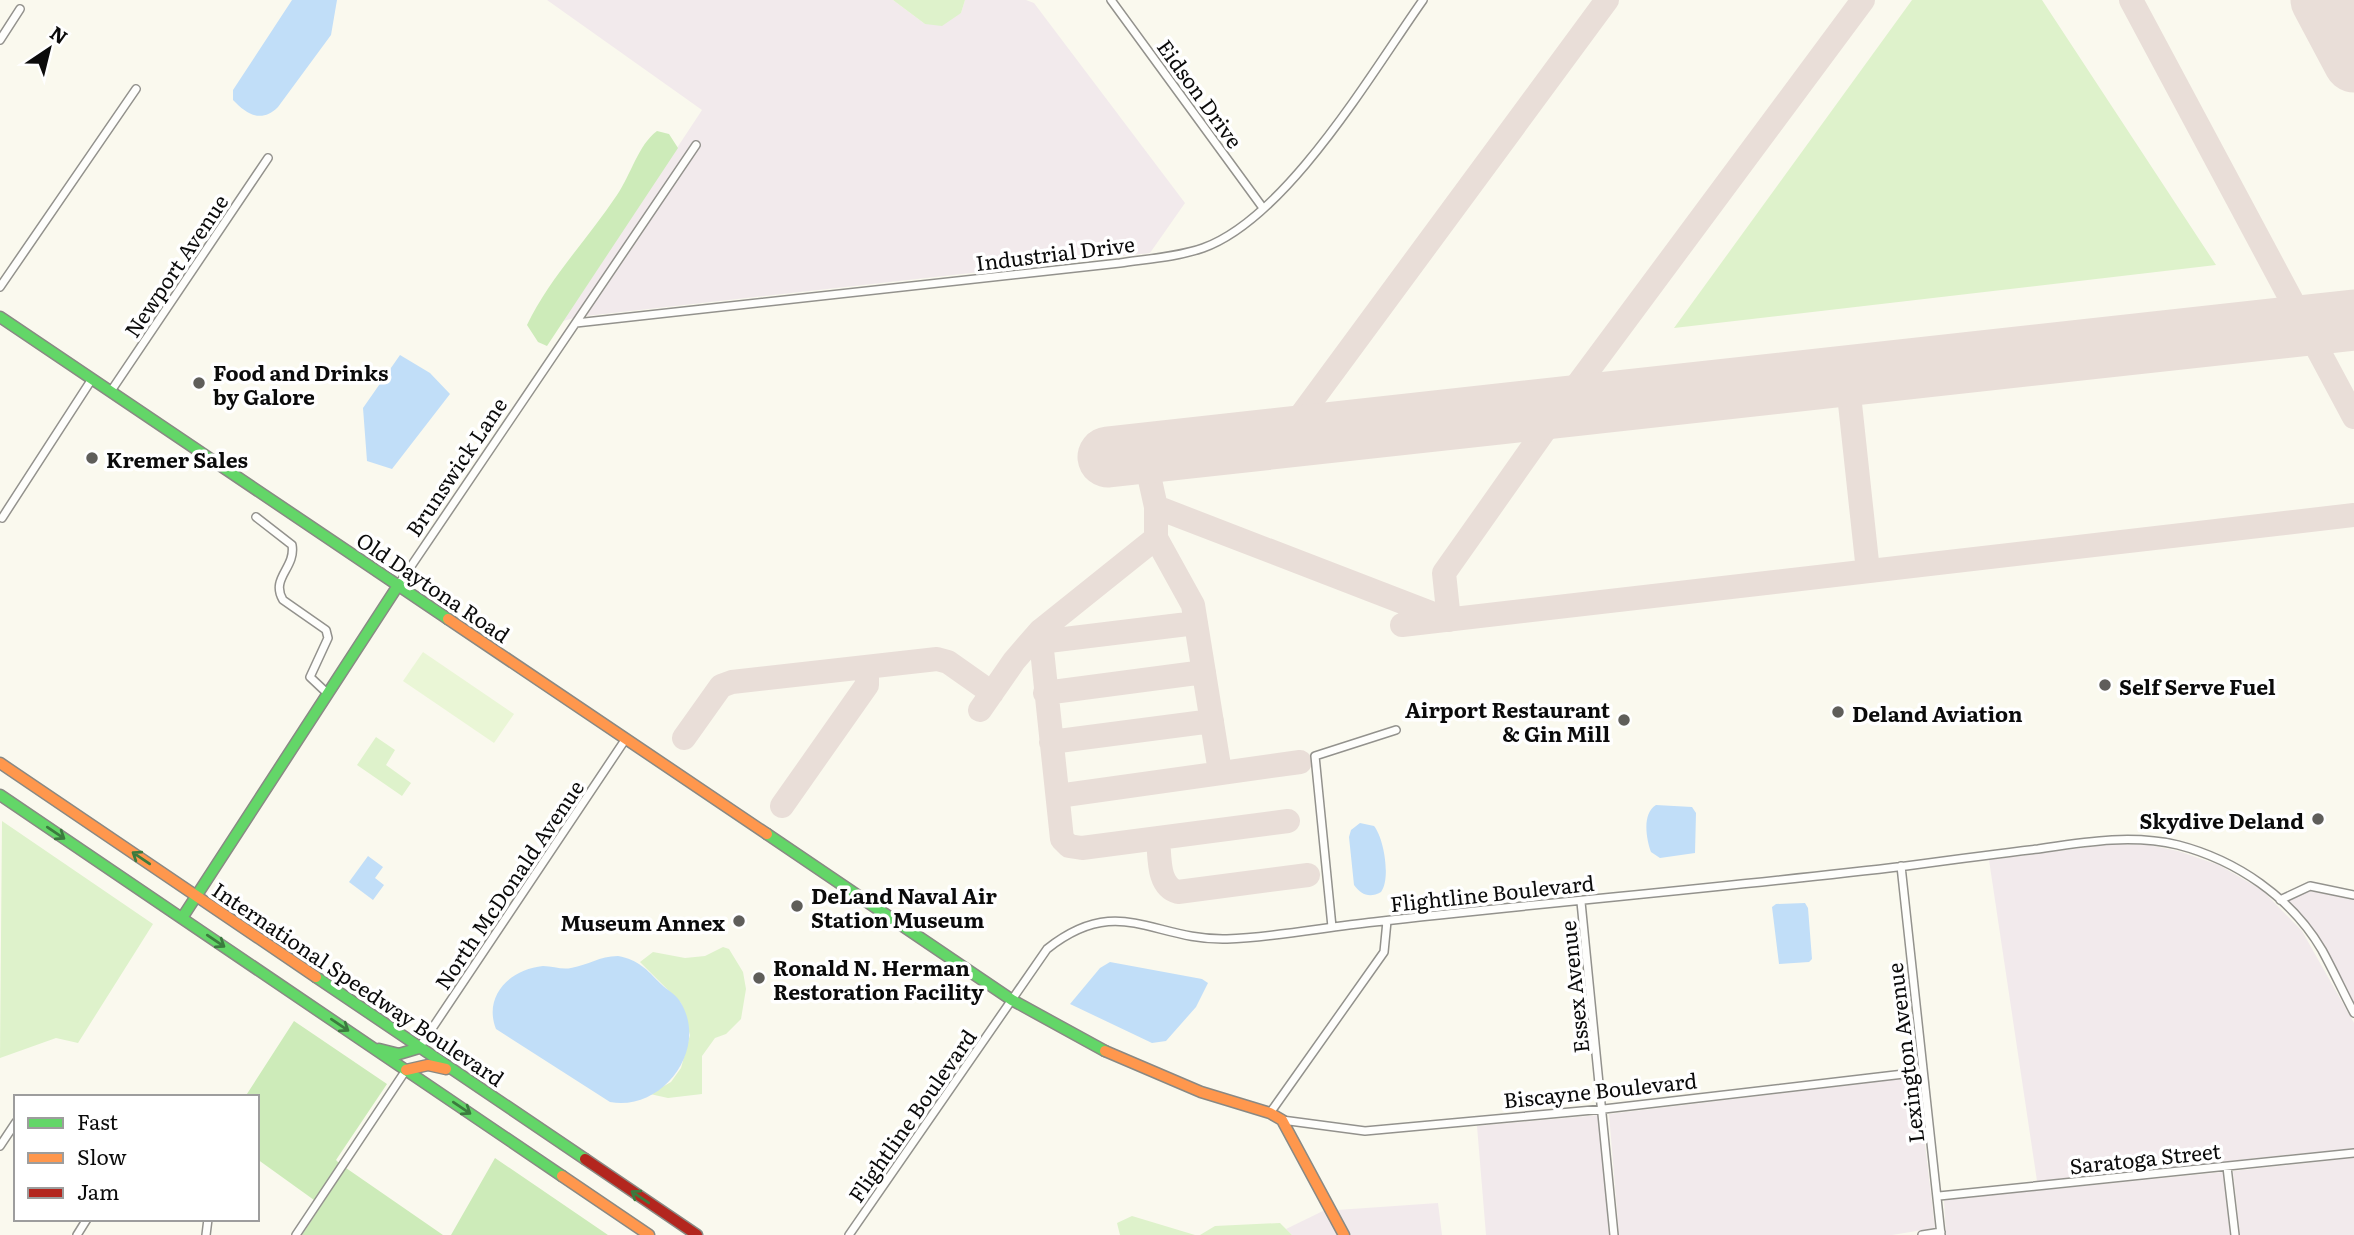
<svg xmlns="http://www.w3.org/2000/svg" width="2354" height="1235" font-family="Literata,serif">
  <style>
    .industrial { fill: #f2eaec }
    .green { fill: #def2cb }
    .forest { fill: #cdebb9 }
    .pitch { fill: #eaf6d6 }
    .water { fill: #c1def8 }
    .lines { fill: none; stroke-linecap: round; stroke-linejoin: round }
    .taxiway { stroke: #e9ded8; stroke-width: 24 }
    .runway { stroke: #e9ded8; stroke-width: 61 }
    .street-casing { stroke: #93928d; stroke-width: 10 }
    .fast-casing { stroke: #898984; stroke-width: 13 }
    .slow-casing { stroke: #898984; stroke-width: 13 }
    .jam-casing { stroke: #898984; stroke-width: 13 }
    .street { stroke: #fefefc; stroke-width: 7 }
    .fast { stroke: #63d668; stroke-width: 10 }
    .slow { stroke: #ff974d; stroke-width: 10 }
    .jam { stroke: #b3261e; stroke-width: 10 }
    .oneway { stroke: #3b7b3e }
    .poi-dot { fill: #5f5e5a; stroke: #fff; stroke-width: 2.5 }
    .labels { text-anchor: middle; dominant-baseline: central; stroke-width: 7; stroke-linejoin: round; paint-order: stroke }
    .street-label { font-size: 21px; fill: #0b0b0b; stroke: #fff }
    .poi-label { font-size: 21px; font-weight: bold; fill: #0b0b0b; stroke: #fff; text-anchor: start }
  </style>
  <rect width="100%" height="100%" fill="#faf9ee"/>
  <path class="industrial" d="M 547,0 L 893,0 L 925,24 L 961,13 L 965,0 L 1026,0 L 1034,3 L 1185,203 L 1150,253 L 586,316 L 645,229 L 638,224 L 574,318 L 563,321 L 702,110 Z
    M 2113,844 L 2149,845 L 2178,851 L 2219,865 L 2262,890 L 2302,931 L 2354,1023 L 2354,1148 L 2037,1181 L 1989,860 Z
    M 2310,891 L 2354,900 L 2354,1002 L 2325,946 L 2288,900 Z
    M 1917,1077 L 1935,1228 L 1892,1235 L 1619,1235 L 1609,1114 Z
    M 1599,1115 L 1609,1235 L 1486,1235 L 1477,1126 Z
    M 2354,1158 L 2354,1235 L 2240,1235 L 2233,1171 Z
    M 2223,1172 L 2230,1235 L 1946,1235 L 1944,1200 Z
    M 1438,1203 L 1442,1235 L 1350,1235 L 1337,1210 Z
    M 1325,1210 L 1338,1235 L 1292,1235 L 1286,1229 Z"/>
  <path class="green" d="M 893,0 L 965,0 L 961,13 L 942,26 L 925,24 Z
    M 1912,0 L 2042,0 L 2216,265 L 1674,328 Z
    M 376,737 L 395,750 L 386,765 L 411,783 L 402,796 L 357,765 Z
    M 2,821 L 153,924 L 78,1043 L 56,1038 L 0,1058 Z
    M 723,947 L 729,949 L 743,972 L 746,989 L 741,1019 L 726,1034 L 715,1038 L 702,1056 L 702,1094 L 668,1098 L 650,1094 L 671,1082 L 681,1068 L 690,1035 L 681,1003 L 640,962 L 653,952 L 685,958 L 705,956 Z
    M 1132,1216 L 1195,1235 L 1120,1235 L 1117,1223 Z
    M 1280,1223 L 1292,1235 L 1200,1235 L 1215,1226 Z"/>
  <path class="forest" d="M 657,131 L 669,134 L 678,148 L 547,346 L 538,342 L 527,325 C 550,277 588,239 617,195 C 631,175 638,145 657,131 Z
    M 294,1021 L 387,1084 L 336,1160 L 339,1163 L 314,1200 L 257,1159 L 257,1097 L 245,1097 Z
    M 495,1158 L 608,1235 L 451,1235 Z
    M 346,1168 L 443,1235 L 302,1235 Z"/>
  <path class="pitch" d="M 423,652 L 514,714 L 494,743 L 403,681 Z"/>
  <path class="water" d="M 292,0 L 337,0 L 331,35 L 278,107 C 262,123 247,115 233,100 L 233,90 Z
    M 400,355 L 430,373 L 450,394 L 392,469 L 367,461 L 363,408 Z
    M 1656,805 L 1692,807 L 1696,813 L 1695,853 L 1660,858 L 1651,852 C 1646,839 1642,813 1656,805 Z
    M 1360,823 L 1374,826 C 1384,838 1391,879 1381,892 C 1369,899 1361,894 1354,885 L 1349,837 L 1351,830 Z
    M 368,856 L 383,867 L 375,878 L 384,885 L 373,900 L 349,882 Z
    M 1805,903 L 1808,908 L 1812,959 L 1809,962 L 1779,964 L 1772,907 L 1776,904 Z
    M 618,956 C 639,960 646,969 661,984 C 667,990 677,995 681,1003 C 709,1050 661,1112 610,1102 L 496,1029 C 483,996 510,969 543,966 C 553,966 562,970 571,968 C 589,965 599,956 618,956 Z
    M 1110,962 L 1202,979 L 1208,983 L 1196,1007 L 1166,1041 L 1152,1043 L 1070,1004 L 1100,968 Z"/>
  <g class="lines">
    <path class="taxiway" d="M 2131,0 L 2354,417
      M 1847,376 L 1868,571
      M 1285,437 L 1607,0
      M 1144,453 L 1156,507 L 1449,620 L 1444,573 L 1561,407 L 1863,0
      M 1156,538 L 1193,605 L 1220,772
      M 1402,625 L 2354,515
      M 1040,631 L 1062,839 L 1069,846 L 1082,848 L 1288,821
      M 1040,642 L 1196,623
      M 1045,693 L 1204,672
      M 980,710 L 1014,661 L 1040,631 L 1156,538 L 1156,507
      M 684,738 L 721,686 L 732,682 L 937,659 L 948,662 L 992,693
      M 1051,742 L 1212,721
      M 1058,796 L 1300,762
      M 782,806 L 867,685 L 867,667
      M 1158,838 C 1160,857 1157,886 1178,892 L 1308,875"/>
    <path class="runway" d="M 2321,0 L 2354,62
      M 1108,457 L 2354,320"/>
    <g class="street-casing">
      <path id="street" d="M 1111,0 L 1263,208
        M 0,40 L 20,9
        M 0,287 L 136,89
        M 576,323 L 1120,263 C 1147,259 1177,257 1203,248 C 1287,218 1372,72 1423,0
        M 111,391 L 268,158
        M 256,517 L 292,545 C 296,568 270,578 283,600 L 326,630 L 328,638 L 310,677 L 328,694
        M 2,518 L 92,379
        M 399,584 L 696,145
        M 1901,866 L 1941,1235
        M 2280,900 L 2310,886 L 2354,895
        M 1581,902 L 1614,1235
        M 1332,927 L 1315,756 L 1396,730
        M 419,1048 L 625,740
        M 1270,1113 L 1384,952 L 1387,921
        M 1282,1120 L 1365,1131 L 1604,1109 L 1921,1072
        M 0,1146 L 16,1122
        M 2227,1167 L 2235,1235
        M 1939,1196 L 2354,1153
        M 77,1235 L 87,1219
        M 206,1235 L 208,1219
        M 296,1235 L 406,1070
        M 849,1235 L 1047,949 C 1119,892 1153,941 1227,939 C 1277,937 1325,927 1374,922 C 1551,902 1729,887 1906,866 C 1950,860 1994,854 2038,849 C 2085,842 2131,834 2178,845 C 2236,860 2291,897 2322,950 C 2333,970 2343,992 2354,1013
        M 1922,1235 L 1941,1232"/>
    </g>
    <g class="fast-casing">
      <path id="fast" d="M 0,317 L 448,619
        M 0,795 L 562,1176
        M 767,834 L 1012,1000 L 1105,1051
        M 182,918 L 399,584
        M 316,977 L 585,1159
        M 379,1049 L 399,1054 L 419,1048"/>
    </g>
    <g class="slow-casing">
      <path id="slow" d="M 448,619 L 767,834
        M 0,763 L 316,977
        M 1105,1051 L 1201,1092 L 1270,1113 L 1282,1120 L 1344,1235
        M 406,1070 L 428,1065 L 446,1069
        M 562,1176 L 649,1235"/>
    </g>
    <g class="jam-casing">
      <path id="jam" d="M 585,1159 L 697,1235"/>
    </g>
    <use href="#street" class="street"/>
    <use href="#fast" class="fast"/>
    <use href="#slow" class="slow"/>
    <use href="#jam" class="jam"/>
  </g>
  <defs><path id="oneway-shaft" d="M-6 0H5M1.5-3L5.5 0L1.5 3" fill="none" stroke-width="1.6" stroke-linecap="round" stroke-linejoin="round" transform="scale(1.75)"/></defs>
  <g class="oneway">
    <use href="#oneway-shaft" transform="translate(56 833) rotate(34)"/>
    <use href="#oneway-shaft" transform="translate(141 858) rotate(-146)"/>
    <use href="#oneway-shaft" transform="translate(216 941) rotate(34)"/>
    <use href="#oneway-shaft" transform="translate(340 1025) rotate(34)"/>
    <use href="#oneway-shaft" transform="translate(462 1108) rotate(34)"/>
    <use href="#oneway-shaft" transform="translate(640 1197) rotate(-146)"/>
  </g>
  <g class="poi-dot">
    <circle cx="199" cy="383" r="7"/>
    <circle cx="92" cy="458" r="7"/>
    <circle cx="2105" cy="685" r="7"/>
    <circle cx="1838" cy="712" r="7"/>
    <circle cx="1624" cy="720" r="7"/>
    <circle cx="2318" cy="819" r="7"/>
    <circle cx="797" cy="906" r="7"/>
    <circle cx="739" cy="921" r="7"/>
    <circle cx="759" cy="978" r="7"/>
  </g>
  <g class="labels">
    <g class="street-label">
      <text transform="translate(1201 93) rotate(54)">Eidson Drive</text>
      <text transform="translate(1055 252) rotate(-7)">Industrial Drive</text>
      <text transform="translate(175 265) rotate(-56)">Newport Avenue</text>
      <text transform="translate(455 466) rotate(-56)">Brunswick Lane</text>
      <text transform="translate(434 586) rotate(34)">Old Daytona Road</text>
      <text transform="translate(508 884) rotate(-56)">North McDonald Avenue</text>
      <text transform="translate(1492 892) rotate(-6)">Flightline Boulevard</text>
      <text transform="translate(359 983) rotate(34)">International Speedway Boulevard</text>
      <text transform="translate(1573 987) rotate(-96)">Essex Avenue</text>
      <text transform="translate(1904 1053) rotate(-97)">Lexington Avenue</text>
      <text transform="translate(1600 1089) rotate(-6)">Biscayne Boulevard</text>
      <text transform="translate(911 1115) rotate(-55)">Flightline Boulevard</text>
      <text transform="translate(2145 1157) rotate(-6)">Saratoga Street</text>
    </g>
    <g class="poi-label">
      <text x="213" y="371">Food and Drinks<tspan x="213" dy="24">by Galore</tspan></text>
      <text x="106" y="458">Kremer Sales</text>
      <text x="2119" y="685">Self Serve Fuel</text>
      <text x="1610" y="708" text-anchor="end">Airport Restaurant<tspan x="1610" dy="24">&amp; Gin Mill</tspan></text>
      <text x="1852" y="712">Deland Aviation</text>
      <text x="2304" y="819" text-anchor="end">Skydive Deland</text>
      <text x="811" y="894">DeLand Naval Air<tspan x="811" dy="24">Station Museum</tspan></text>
      <text x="725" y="921" text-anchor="end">Museum Annex</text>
      <text x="773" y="966">Ronald N. Herman<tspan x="773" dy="24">Restoration Facility</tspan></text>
    </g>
  </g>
  <rect x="14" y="1095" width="245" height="126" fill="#ffffff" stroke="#9d9d9d" stroke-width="2"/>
  <rect x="28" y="1118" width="35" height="10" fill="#63d668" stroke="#9d9d9d" stroke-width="2"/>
  <text x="77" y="1130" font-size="21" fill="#0b0b0b">Fast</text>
  <rect x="28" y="1153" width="35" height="10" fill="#ff974d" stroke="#9d9d9d" stroke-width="2"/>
  <text x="77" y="1165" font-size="21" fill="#0b0b0b">Slow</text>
  <rect x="28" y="1188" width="35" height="10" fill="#b3261e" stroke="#9d9d9d" stroke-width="2"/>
  <text x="77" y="1200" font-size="21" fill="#0b0b0b">Jam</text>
  <g transform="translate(49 49) rotate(35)" stroke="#ffffff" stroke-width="5" paint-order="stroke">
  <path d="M0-5L12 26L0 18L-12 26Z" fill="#0b0b0b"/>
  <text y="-10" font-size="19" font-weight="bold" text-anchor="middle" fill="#0b0b0b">N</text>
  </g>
</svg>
